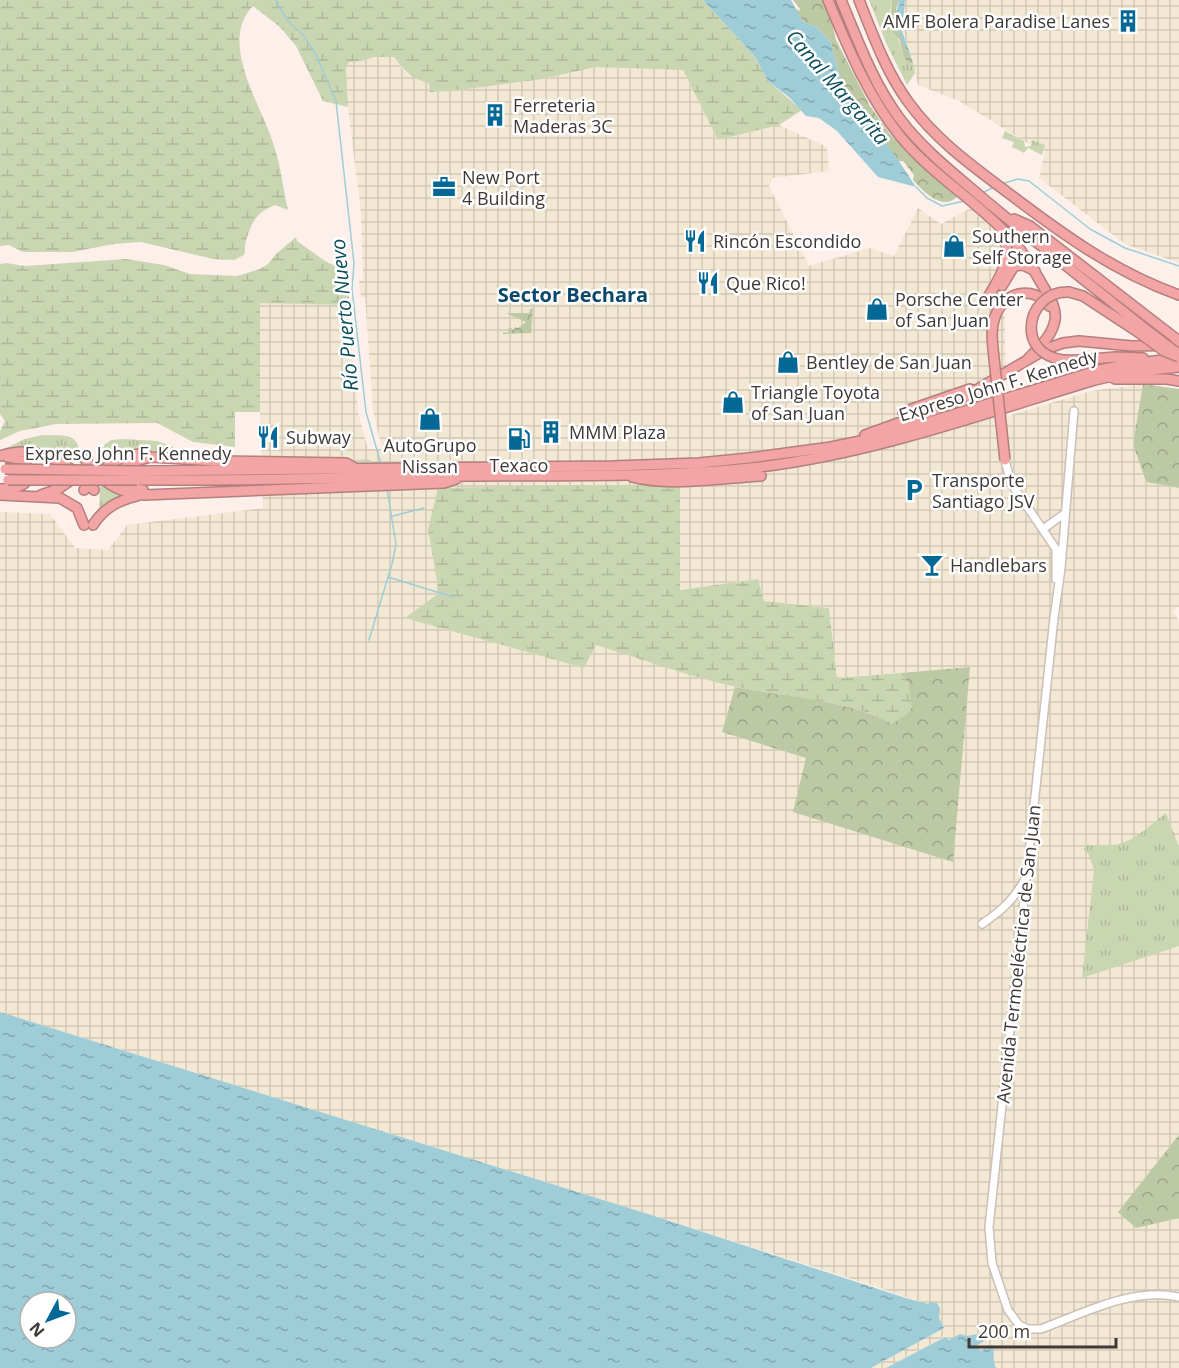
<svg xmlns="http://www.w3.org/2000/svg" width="1179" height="1368" font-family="'Open Sans',sans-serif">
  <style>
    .industrial { fill: url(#industrial-grid); fill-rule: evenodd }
    .grass { fill: url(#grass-tufts) }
    .forest { fill: url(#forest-crowns) }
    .wetland { fill: url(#wetland-marsh) }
    .water { fill: url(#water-ripples); fill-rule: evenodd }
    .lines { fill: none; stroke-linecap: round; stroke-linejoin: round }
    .stream { stroke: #9ecdd8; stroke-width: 1.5 }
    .minor-casing { stroke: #ccbfba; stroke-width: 10 }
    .highway-casing { stroke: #b37f7e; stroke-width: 12 }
    .minor { stroke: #fff; stroke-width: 7 }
    .highway { stroke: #f2a5a4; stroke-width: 9 }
    .highway-bridge-casing { stroke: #b37f7e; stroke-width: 12; stroke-linecap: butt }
    .highway-bridge { stroke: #f2a5a4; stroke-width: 9 }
    .labels { text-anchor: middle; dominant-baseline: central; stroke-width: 5; stroke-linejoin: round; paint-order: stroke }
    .poi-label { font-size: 18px; fill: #3e3936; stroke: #fff; text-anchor: start }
    .street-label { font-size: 18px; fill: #3e3936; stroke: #fff }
    .water-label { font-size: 20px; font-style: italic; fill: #094e5a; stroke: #fff }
    .neighbourhood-label { font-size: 20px; font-weight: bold; fill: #0a4869; stroke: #fff }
  </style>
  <defs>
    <pattern id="industrial-grid" width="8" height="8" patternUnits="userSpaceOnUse" patternTransform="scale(1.5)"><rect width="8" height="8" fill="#f2e8d3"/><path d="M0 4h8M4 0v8" fill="none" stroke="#d1c8b6"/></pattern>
    <pattern id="grass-tufts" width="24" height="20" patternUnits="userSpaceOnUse" patternTransform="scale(1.5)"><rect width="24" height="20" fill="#cad6b1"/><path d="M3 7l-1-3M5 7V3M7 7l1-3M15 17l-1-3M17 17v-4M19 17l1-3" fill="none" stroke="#afb899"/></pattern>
    <pattern id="forest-crowns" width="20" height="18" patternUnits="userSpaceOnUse" patternTransform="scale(1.5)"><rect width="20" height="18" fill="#bdc9a5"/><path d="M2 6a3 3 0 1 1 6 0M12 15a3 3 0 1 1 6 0" fill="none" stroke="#9ba487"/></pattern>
    <pattern id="wetland-marsh" width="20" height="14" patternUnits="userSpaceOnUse" patternTransform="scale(1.5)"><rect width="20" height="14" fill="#cad6b1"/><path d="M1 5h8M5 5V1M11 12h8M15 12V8" fill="none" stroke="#afb899"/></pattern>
    <pattern id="water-ripples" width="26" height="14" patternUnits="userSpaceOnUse" patternTransform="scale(1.5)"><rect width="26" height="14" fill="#9ecdd8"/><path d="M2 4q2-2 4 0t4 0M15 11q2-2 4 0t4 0" fill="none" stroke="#82a7b0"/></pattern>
  </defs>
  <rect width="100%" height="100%" fill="#fdf0ea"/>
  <path class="industrial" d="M 905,0 L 1179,0 L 1179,263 L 1125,244 L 1039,178 L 1045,151 L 1029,144 L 959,101 L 918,85 L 911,55 L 902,31 Z
    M 374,57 L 394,57 L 404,71 L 429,83 L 431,92 L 452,91 L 543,79 L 595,67 L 683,70 L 718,140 L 779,125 L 827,147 L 829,171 L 773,178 L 769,186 L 809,266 L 870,248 L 894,256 L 918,208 L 941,224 L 975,206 L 997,230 L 1003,246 L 1007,416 L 1091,391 L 1143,384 L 1133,444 L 1146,482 L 1179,488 L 1179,607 L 1173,610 L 1179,622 L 1179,1368 L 996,1368 L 993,1362 L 995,1353 L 991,1345 L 980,1351 L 976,1346 L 986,1340 L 977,1334 L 949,1340 L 944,1337 L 886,1368 L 871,1368 L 944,1328 L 939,1318 L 940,1309 L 874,1286 L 648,1214 L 0,1012 L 0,512 L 50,514 L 75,548 L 108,550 L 127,525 L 263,508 L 260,412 L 260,303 L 347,305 L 359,417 L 368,449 L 382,449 L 373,410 L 365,297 L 361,297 L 359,281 L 363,280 L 361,214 L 348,107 L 346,68 L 349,62 L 362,61 ZM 758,579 L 764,601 L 829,608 L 837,678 L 970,667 L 806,758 L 722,732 L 735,687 L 596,645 L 584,668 L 406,618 L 439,593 L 679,590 Z"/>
  <path class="grass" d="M 869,0 L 892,0 L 890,12 L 903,55 L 908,62 L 913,62 L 915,73 L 907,85 L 886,43 Z
    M 1005,131 L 1024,141 L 1025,147 L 1031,146 L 1032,140 L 1045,145 L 1042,155 L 1028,148 L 1024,153 L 1012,147 L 1014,142 L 1002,138 Z
    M 42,435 C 68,436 79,431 81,461 C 68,461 61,455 49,451 C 34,447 15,448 0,451 L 25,439 Z
    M 124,439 L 157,441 L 190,453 L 206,456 L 371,460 L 371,462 L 320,459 L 202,458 L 144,450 L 107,462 L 101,461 L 104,445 L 111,440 Z
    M 100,486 L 106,486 L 124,495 L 113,500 L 99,511 Z
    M 1166,813 L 1179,847 L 1179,946 L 1082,978 L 1094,870 L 1089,855 L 1084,850 L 1085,845 C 1128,850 1134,837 1166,813 Z"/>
  <path class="forest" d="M 793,0 L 822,0 L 831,18 L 836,40 L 870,106 L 890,134 L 908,154 L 957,197 C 942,211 924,192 913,180 L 914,175 L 903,161 L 899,161 L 844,94 L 831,43 L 817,27 L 803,22 L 795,8 L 799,11 L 800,9 Z
    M 892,0 L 899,0 L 896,9 L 899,16 L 895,28 L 899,30 L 913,62 L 908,63 L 903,55 L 899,39 L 893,33 L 890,22 Z
    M 533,308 L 531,333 L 503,334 L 503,332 L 508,333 L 509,327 L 514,330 L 515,327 L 518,328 L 526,322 L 506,313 L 529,313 L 530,309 Z
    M 1143,384 L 1179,389 L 1179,488 L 1146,482 L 1133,444 Z
    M 970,667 L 953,862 L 793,812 L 806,758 L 722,732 L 735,687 C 780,695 854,701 892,724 L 909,684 L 900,673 Z
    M 1179,1135 L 1179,1218 L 1136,1228 L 1118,1212 Z"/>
  <path class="wetland" d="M 0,0 L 703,0 L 756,58 L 768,81 L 802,110 L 779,125 L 718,140 L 683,70 L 595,67 L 543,79 L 452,91 L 430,92 L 429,83 C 414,80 403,70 394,57 L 374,57 L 362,61 L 349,62 L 346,68 L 348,107 L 323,101 L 296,46 L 280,27 L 253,6 C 217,43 263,107 274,146 C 281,166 283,189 288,210 L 275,205 C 256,213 252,221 246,241 C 244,246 246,250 244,255 L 234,260 L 213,259 L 141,242 L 114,244 L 72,252 L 23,252 L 9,245 L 0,246 Z
    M 296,237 L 297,241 L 325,261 L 349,273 L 342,282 C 347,289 352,296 347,305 L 260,303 L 260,412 L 235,412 L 235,447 L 193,442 L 157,423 L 56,424 L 20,431 L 0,440 L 0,431 L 5,421 L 0,414 L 0,264 L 6,263 L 25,266 L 126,259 L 164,265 L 190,274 L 237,276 L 260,269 L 268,264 L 276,254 Z
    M 680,484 L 680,590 L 758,579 L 764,601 L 829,608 L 837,678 L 900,673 L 909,684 L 912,708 L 906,715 L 892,724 C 851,699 784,698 736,687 C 691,677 641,659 596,645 L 584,668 L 405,618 L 439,593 L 428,529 L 438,488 Z"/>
  <path class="water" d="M 703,0 L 791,0 L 803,22 L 817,27 L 831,43 L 844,94 L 895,155 L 916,187 L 878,177 L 837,131 L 819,118 L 806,116 L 790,98 L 768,81 L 756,58 Z
    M 899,0 L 905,0 L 902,31 L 912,59 L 901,39 L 899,30 L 895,28 L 899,16 L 896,13 Z
    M 0,1012 L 648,1214 L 909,1299 L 928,1304 L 931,1302 L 937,1303 L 940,1309 L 939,1318 L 944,1328 L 871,1368 L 0,1368 ZM 30,1302 L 66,1302 L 66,1338 L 30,1338 Z
    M 960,1334 L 967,1336 L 977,1334 L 986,1340 L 976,1346 L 980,1351 L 993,1345 C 995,1354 992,1361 996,1368 L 886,1368 L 945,1337 L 949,1340 Z"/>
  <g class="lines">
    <path class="stream" d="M 275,0 L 289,22 L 303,35 L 315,53 L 336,101 L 354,263 L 352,289 L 366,412 L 381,464
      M 1001,184 L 1018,179 L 1029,181 L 1090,229 L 1125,248 L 1179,266
      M 916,187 L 927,198 L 942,206 L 964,201
      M 982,193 L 994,187
      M 393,516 L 424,508
      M 388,577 L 453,597
      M 369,640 L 392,564 L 396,544 L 387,489"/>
    <g class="minor-casing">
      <path id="minor" d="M 1074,411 L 1061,568 L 1054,618 L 989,1227 L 992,1263 L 1008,1310 L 1019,1325 L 1028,1329 L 1041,1329 C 1084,1313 1132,1287 1179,1297
        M 1005,460 L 1011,483 L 1056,549 L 1056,579
        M 1043,529 L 1064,514
        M 982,924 C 1001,911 1014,900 1025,879"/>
    </g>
    <g class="highway-casing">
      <path id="highway" d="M 828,0 C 848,47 867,95 900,136 C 932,175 976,200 1010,237 C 1024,252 1033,269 1043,286 C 1049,296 1057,308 1055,320 C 1052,337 1038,348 1027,360
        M 841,0 C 858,41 873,83 900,119 C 924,151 956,175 986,201 C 1038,244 1091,285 1143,327
        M 859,0 C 873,35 886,72 909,103 C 936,140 971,165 1007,192 C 1061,233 1114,272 1179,295
        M 1014,219 L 1030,226 L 1179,341
        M 1002,286 L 1014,266 L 1023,265 L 1035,271
        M 1069,292 L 1083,296 L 1138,332
        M 987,299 C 999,278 1016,256 1001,232
        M 993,349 C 992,338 991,327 995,317 C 1003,292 1033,284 1049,306
        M 1079,360 L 1116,357 L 1143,358
        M 1115,379 L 1167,379 L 1179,381
        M 903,412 L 970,389
        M 865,435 L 954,403 L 1046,349 L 1063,343 L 1079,341 L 1132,346 L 1179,345
        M 0,456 C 37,443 70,463 94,490
        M 84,458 C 102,481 114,492 144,495 L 444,483 L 456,479
        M 137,471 L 613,466 L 699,463 L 749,458 L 831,447 L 880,437 L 1099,370 L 1130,364 L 1179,358
        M 632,477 C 669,487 723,478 761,476
        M 137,480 C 249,481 361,477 473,476 C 568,475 665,478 760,467 C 875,453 985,413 1095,380 L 1125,373 L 1179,367
        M 0,489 C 13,488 22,489 30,477 C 29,463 20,458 7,457
        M 84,490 L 111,463 L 126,456 L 140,454 L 151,457 L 216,461 L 346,463 L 353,467
        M 143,490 C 129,489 123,482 124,468 L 132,462 L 151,457
        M 0,495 L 60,498 L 77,508 L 84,525
        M 41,495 L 58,489 L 74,478
        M 93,525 C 104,508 117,501 137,496"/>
    </g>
    <use href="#minor" class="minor"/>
    <use href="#highway" class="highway"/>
    <g class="highway-bridge-casing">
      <path id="highway-bridge" d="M 1069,292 C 1023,290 1011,366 1079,360
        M 1143,327 L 1177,353
        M 1138,332 L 1164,351 L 1179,357
        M 993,349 L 1005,460
        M 5,469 L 137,471
        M 8,480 L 137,480"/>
    </g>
    <use href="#highway-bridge" class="highway-bridge"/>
  </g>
  <defs>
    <g id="building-bare" transform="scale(1.8)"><path d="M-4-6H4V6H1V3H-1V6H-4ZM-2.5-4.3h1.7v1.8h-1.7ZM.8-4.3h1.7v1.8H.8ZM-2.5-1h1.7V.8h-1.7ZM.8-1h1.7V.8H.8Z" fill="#046897" stroke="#fff" stroke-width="2.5" paint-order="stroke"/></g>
    <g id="office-bare" transform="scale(1.8)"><path d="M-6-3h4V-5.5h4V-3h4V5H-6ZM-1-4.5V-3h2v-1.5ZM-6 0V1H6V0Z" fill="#046897" stroke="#fff" stroke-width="2.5" paint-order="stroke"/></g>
    <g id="restaurant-bare" transform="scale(1.8)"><path d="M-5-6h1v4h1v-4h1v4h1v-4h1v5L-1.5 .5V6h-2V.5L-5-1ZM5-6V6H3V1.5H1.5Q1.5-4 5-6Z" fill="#046897" stroke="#fff" stroke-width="2.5" paint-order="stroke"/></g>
    <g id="shop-bare" transform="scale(1.8)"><path d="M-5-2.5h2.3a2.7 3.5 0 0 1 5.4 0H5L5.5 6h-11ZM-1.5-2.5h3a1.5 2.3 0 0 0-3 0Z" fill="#046897" stroke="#fff" stroke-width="2.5" paint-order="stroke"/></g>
    <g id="fuel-bare" transform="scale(1.8)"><path d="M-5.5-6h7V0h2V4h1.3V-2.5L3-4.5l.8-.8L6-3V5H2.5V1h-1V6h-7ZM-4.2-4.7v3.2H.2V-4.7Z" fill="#046897" stroke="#fff" stroke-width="2.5" paint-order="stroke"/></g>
    <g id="parking-bare" transform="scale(1.8)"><path d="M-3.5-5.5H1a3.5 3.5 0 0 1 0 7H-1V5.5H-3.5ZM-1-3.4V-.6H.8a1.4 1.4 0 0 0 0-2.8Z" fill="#046897" stroke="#fff" stroke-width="2.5" paint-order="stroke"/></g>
    <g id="bar-bare" transform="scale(1.8)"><path d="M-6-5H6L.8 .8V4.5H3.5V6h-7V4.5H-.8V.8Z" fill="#046897" stroke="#fff" stroke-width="2.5" paint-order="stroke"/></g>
  </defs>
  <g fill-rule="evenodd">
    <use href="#building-bare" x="1128" y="21"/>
    <use href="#building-bare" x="495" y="115"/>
    <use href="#office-bare" x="444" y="187"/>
    <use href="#restaurant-bare" x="695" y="241"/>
    <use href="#shop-bare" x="954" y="246"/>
    <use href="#restaurant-bare" x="708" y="283"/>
    <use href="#shop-bare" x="877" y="309"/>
    <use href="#shop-bare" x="788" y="362"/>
    <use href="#shop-bare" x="733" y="402"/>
    <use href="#shop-bare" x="430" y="419"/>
    <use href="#building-bare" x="551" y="432"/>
    <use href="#restaurant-bare" x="268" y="437"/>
    <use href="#fuel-bare" x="519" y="439"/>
    <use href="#parking-bare" x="914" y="490"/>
    <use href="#bar-bare" x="932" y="565"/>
  </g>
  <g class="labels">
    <g class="poi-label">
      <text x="1110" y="21" text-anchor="end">AMF Bolera Paradise Lanes</text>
      <text x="513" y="105">Ferreteria<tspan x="513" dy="21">Maderas 3C</tspan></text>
      <text x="462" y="177">New Port<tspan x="462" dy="21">4 Building</tspan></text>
      <text x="972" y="236">Southern<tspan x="972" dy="21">Self Storage</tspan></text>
      <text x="713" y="241">Rincón Escondido</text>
      <text x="726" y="283">Que Rico!</text>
      <text x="895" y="299">Porsche Center<tspan x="895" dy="21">of San Juan</tspan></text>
      <text x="806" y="362">Bentley de San Juan</text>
      <text x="751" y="392">Triangle Toyota<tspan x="751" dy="21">of San Juan</tspan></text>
      <text x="569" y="432">MMM Plaza</text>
      <text x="286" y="437">Subway</text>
      <text x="430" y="445" text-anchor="middle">AutoGrupo<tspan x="430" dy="21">Nissan</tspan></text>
      <text x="519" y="465" text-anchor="middle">Texaco</text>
      <text x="932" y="480">Transporte<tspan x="932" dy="21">Santiago JSV</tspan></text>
      <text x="950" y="565">Handlebars</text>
    </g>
    <g class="street-label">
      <text transform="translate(998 385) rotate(-17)">Expreso John F. Kennedy</text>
      <text x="128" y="453">Expreso John F. Kennedy</text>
      <text transform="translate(1018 954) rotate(-84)">Avenida Termoeléctrica de San Juan</text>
    </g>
    <g class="water-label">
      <text transform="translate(838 87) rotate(49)">Canal Margarita</text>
      <text transform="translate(344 315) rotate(-95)">Río Puerto Nuevo</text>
    </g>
    <g class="neighbourhood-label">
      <text x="573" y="294">Sector Bechara</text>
    </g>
  </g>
  <g transform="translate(48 1320) rotate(229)"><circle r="28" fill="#ffffff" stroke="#b2b0af" stroke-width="1.5"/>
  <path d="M0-4.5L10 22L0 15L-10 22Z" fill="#046897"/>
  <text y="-9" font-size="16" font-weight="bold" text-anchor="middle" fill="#3e3936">N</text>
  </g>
  <path d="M969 1338v9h147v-9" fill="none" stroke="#3e3936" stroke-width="3"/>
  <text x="978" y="1338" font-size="18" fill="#3e3936" stroke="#ffffff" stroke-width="4.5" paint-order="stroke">200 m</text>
</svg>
